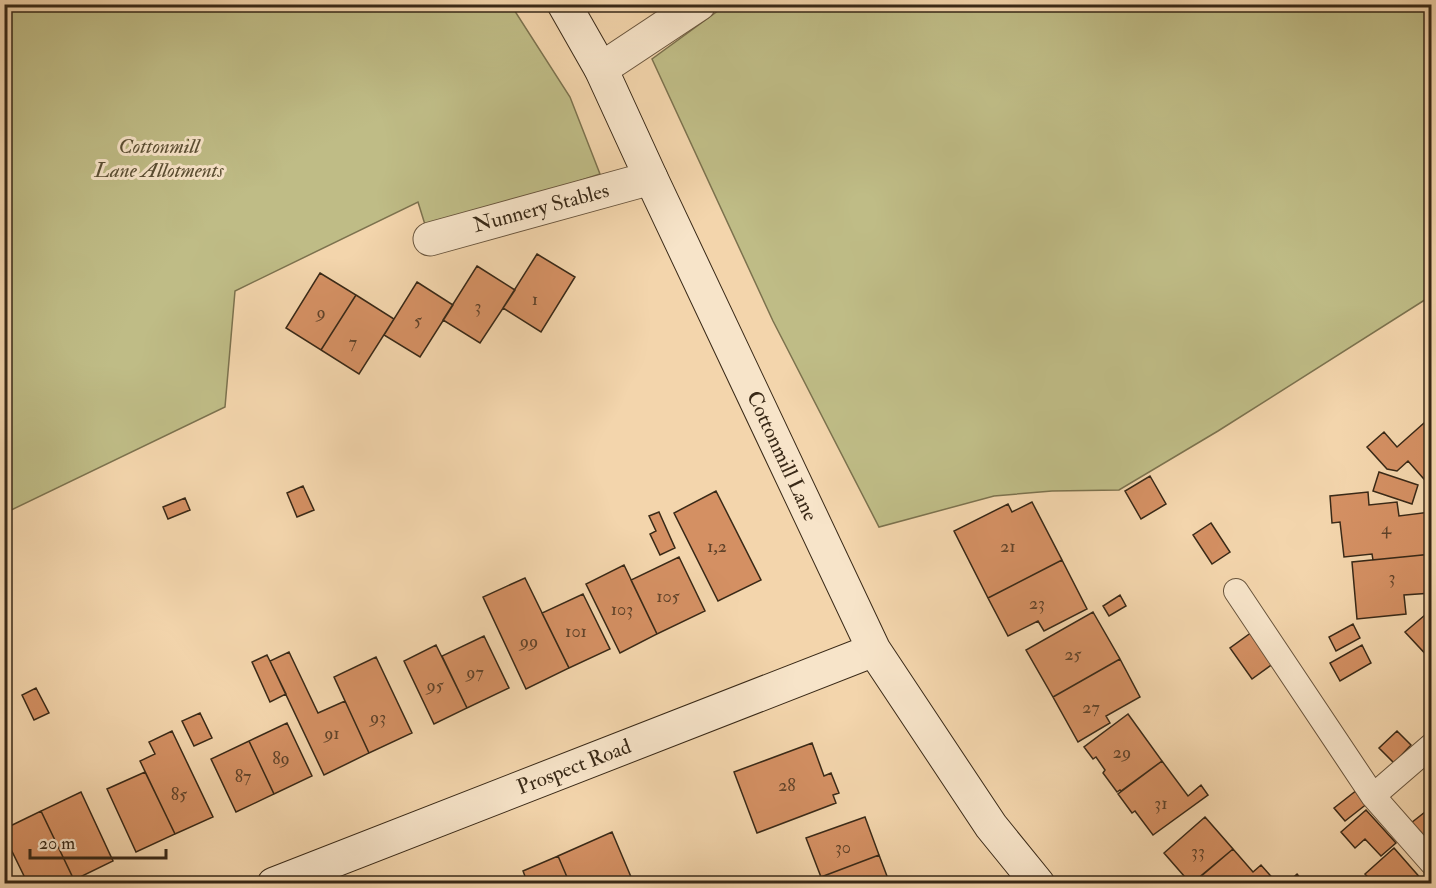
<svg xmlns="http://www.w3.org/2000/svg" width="1436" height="888" font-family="'IM FELL Double Pica',serif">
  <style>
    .green { fill: #bfbc86; stroke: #7c724e; stroke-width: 1.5 }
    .building { fill: #d49063; stroke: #392917; stroke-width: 1.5 }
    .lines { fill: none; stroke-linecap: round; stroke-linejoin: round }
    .lane-casing { stroke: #68543c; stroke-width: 26 }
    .street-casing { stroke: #68543c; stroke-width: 35 }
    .secondary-casing { stroke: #392917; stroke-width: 35 }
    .lane { stroke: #f7e4c9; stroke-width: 24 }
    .street { stroke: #f7e4c9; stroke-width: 33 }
    .secondary { stroke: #f7e4c9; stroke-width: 33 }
    .labels { text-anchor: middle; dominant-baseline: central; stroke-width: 6; stroke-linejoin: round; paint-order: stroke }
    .number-label { font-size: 18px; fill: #60432a }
    .park-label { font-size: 21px; font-style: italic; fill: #5a4e33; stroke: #f7e4c9 }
    .street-label { font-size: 21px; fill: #392917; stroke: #f7e4c9 }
  </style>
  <rect width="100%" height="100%" fill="#f3d5ac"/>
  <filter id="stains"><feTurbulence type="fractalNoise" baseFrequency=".00333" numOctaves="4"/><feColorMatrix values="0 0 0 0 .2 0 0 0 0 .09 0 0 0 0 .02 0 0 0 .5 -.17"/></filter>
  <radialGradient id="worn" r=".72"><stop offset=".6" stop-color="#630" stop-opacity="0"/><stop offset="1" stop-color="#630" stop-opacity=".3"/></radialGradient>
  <path class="green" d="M 5,5 L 511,5 L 570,97 L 600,174 L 427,231 L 418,202 L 235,291 L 225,407 L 5,513 Z
    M 726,5 L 1431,5 L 1431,296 L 1218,431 L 1119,490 L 1052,491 L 994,496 L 879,527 L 773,321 L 652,59 Z"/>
  <path class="building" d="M 537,254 L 575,277 L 541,332 L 503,308 Z
    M 477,266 L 515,290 L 480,343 L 443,320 Z
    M 320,273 L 356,295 L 321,350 L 286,328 Z
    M 417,282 L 453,305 L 420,357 L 384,335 Z
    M 356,295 L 394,319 L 359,374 L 321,350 Z
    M 1424,423 L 1432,431 L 1431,487 L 1408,461 L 1397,471 L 1387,469 L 1367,447 L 1384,432 L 1397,447 Z
    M 1379,472 L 1418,485 L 1412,504 L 1373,491 Z
    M 1150,476 L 1166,504 L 1141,519 L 1125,491 Z
    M 303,486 L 314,510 L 297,517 L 287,493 Z
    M 716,491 L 761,580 L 718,601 L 674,513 Z
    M 1368,492 L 1369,505 L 1397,502 L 1399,516 L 1430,512 L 1432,554 L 1373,560 L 1372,554 L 1344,557 L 1340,522 L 1332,523 L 1330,496 Z
    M 185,498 L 190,510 L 168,519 L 163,507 Z
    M 1032,502 L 1062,560 L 988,598 L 954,531 L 1008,504 L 1012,512 Z
    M 659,512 L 675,548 L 660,555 L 650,534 L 656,531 L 649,516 Z
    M 1211,523 L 1230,552 L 1212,564 L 1193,535 Z
    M 1432,554 L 1432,593 L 1404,595 L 1406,614 L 1357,619 L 1352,562 Z
    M 679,557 L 705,611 L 657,634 L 631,580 Z
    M 1062,560 L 1087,609 L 1044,631 L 1038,621 L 1008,636 L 988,598 Z
    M 624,565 L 657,634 L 620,653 L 586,584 Z
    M 525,578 L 569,668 L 526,689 L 483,597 Z
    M 583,594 L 610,649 L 569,668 L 542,613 Z
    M 1120,595 L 1126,606 L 1109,616 L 1103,606 Z
    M 1432,609 L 1432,661 L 1405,632 Z
    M 1093,612 L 1120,659 L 1053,697 L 1026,650 Z
    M 1353,624 L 1360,638 L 1336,651 L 1329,637 Z
    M 1252,632 L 1274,663 L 1252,679 L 1230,648 Z
    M 484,636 L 509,688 L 467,708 L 442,656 Z
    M 436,645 L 467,708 L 434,724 L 404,661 Z
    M 1362,645 L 1371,663 L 1340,681 L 1330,663 Z
    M 289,652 L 318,713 L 345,701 L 369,753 L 324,775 L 270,661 Z
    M 267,655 L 286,694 L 270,702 L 252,662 Z
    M 376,657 L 412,733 L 369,753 L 334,677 Z
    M 1120,659 L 1140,697 L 1106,716 L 1110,723 L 1078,742 L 1053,697 Z
    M 36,688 L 49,713 L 34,720 L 22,695 Z
    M 200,713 L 212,738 L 194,746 L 182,721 Z
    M 1128,714 L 1162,761 L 1121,791 L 1120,790 L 1117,792 L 1103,773 L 1105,770 L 1096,757 L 1093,759 L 1084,747 Z
    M 287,723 L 312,776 L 274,794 L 249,741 Z
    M 172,731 L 213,817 L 175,834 L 140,761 L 155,754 L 149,742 Z
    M 1397,731 L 1411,745 L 1394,763 L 1379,748 Z
    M 249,741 L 274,794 L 236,812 L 211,759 Z
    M 812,743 L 824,776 L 831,773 L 839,793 L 833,795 L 836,803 L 757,833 L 734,772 Z
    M 1162,761 L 1188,796 L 1201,785 L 1208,795 L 1153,835 L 1135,811 L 1132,813 L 1118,794 Z
    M 145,772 L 175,834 L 136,852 L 107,789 Z
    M 1357,790 L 1368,803 L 1345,821 L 1334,808 Z
    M 81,792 L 113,861 L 74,880 L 41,811 Z
    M 1366,810 L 1396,843 L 1381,856 L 1365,839 L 1355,848 L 1341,832 Z
    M 41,811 L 74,880 L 66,884 L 28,884 L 4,835 L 4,829 Z
    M 1425,812 L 1432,821 L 1432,847 L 1411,823 Z
    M 865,817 L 879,855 L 821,877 L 806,838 Z
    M 1205,817 L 1233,849 L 1191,884 L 1164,853 Z
    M 612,832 L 634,884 L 570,884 L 558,856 Z
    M 1394,848 L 1423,881 L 1420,884 L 1374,884 L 1365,874 Z
    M 1233,849 L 1253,872 L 1261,865 L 1276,882 L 1274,884 L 1192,884 Z
    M 879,855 L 890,884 L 823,884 L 821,877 Z
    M 558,856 L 570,884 L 528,884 L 523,871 Z
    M 1297,874 L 1305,884 L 1286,884 Z"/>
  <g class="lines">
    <g class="lane-casing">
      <path id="lane" d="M 1236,591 L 1373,796 L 1432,863
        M 1373,796 L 1432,745"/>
    </g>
    <g class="street-casing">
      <path id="street" d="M 601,69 L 699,4
        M 430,239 L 651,178"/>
    </g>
    <g class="secondary-casing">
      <path id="secondary" d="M 564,4 L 601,69 L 651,178 L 874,650 L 991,826 L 1038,884
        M 274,884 L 874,650"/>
    </g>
    <use href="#lane" class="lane"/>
    <use href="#street" class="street"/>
    <use href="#secondary" class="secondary"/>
  </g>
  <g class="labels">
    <g class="number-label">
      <text x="535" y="299">1</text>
      <text x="478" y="306">3</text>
      <text x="321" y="312">9</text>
      <text x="418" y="320">5</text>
      <text x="353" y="342">7</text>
      <text x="1386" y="528">4</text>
      <text x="717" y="546">1,2</text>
      <text x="1008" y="546">21</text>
      <text x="1392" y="577">3</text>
      <text x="668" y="596">105</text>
      <text x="1037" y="603">23</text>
      <text x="622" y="609">103</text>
      <text x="576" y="631">101</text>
      <text x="529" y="641">99</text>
      <text x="1073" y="654">25</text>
      <text x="475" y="672">97</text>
      <text x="435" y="685">95</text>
      <text x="1091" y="707">27</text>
      <text x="378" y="717">93</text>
      <text x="332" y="733">91</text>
      <text x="1122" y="752">29</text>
      <text x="281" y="758">89</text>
      <text x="243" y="776">87</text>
      <text x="787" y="785">28</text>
      <text x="179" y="794">85</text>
      <text x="1161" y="803">31</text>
      <text x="843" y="847">30</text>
      <text x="1198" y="851">33</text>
    </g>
    <g class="park-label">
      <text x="159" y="146">Cottonmill<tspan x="159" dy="24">Lane Allotments</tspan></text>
    </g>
    <g class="street-label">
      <text transform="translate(541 208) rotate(-15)">Nunnery Stables</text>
      <text transform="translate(782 456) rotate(65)">Cottonmill Lane</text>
      <text transform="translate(574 767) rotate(-21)">Prospect Road</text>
    </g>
  </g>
  <rect width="1436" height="888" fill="none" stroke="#f3d5ac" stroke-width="24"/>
  <rect x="6" y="6" width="1424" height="876" fill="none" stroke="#392917" stroke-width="3"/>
  <rect x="12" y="12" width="1412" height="864" fill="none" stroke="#392917" stroke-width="1.5"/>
  <path d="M30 849v9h136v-9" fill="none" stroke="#392917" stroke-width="3"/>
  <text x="39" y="849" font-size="18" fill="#392917" stroke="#f7e4c9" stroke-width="4.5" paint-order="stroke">20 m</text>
  <rect width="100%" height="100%" filter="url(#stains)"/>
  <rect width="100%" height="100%" fill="url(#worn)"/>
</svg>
